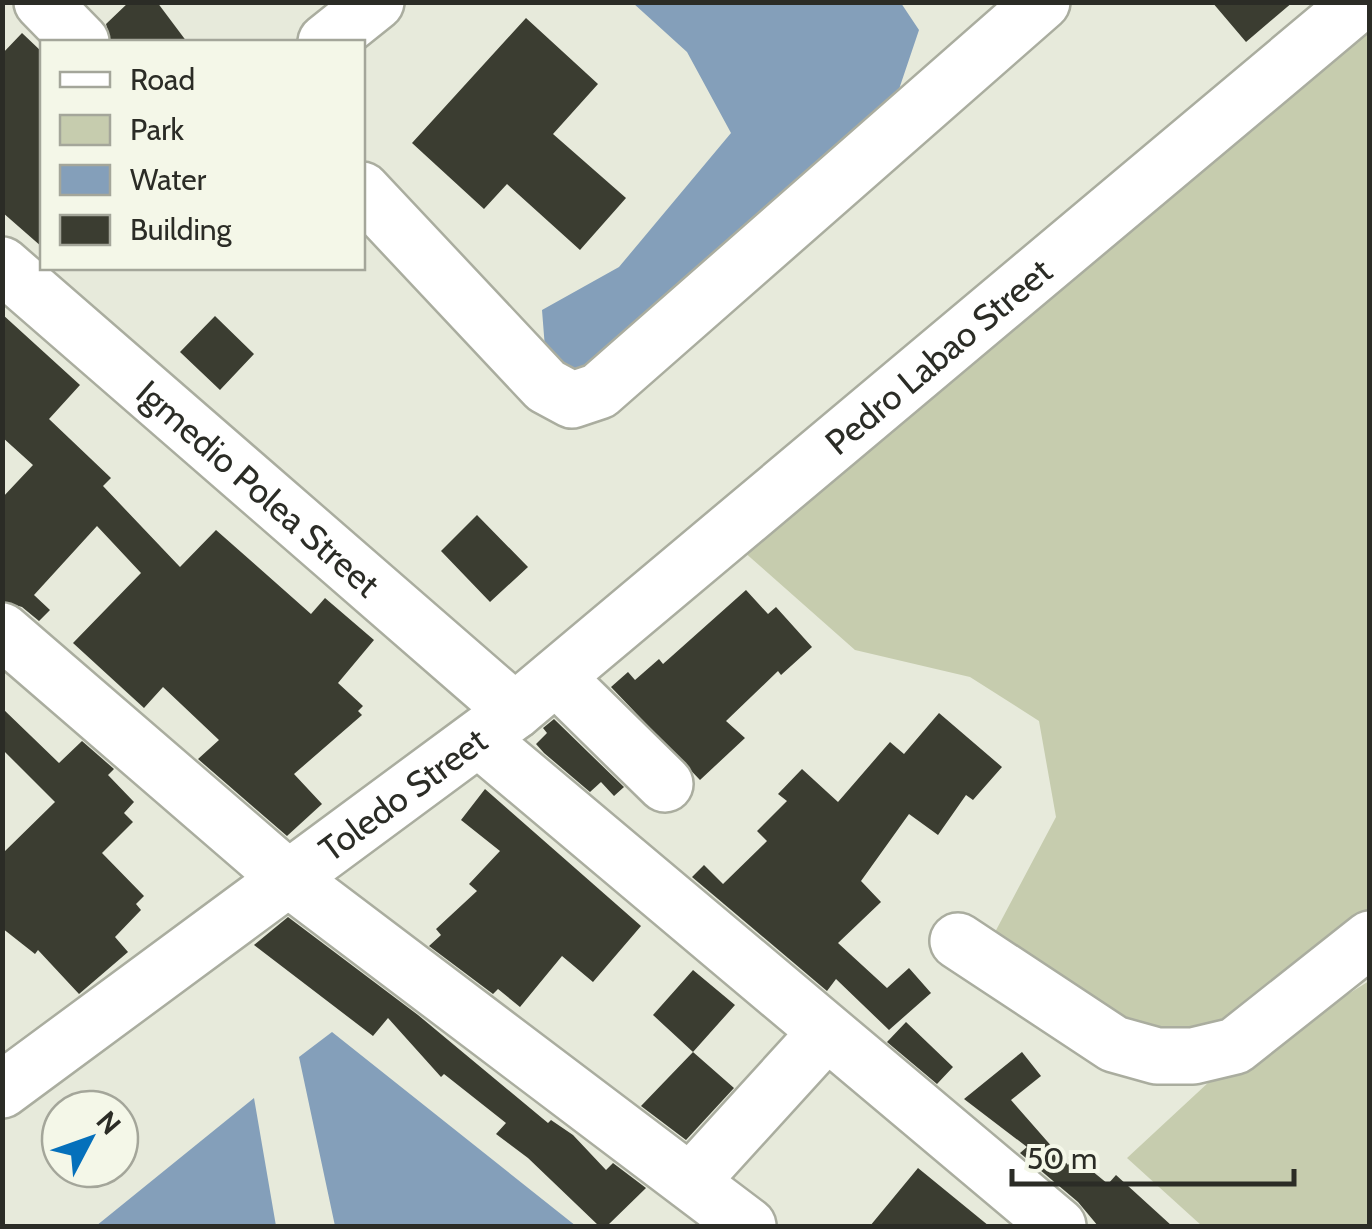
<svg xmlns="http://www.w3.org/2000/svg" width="1372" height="1229" font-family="Cabin,sans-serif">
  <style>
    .green { fill: #c6ccae }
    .water { fill: #849fba }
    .building { fill: #3b3d31 }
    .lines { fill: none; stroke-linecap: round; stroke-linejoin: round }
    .minor-casing { stroke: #aaad9f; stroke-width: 60 }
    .minor { stroke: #fff; stroke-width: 55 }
    .labels { text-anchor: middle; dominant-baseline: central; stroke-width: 10; stroke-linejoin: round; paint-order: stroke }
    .street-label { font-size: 35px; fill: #2b2c26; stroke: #f4f7e8 }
  </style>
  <rect width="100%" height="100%" fill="#e7eadb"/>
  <path class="green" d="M 1369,3 L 1369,964 L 1202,1072 L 976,968 L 1056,817 L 1039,721 L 970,677 L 855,650 L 743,551 Z
    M 1369,981 L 1369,1226 L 1202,1226 L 1127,1158 L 1210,1081 Z"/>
  <path class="water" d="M 633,3 L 901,3 L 919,30 L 893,107 L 588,382 L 546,361 L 542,310 L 619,267 L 731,133 L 687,52 Z
    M 332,1032 L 576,1226 L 335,1226 L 299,1057 Z
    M 254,1098 L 276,1226 L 96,1226 Z"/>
  <path class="building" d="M 129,2 L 157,2 L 187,42 L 111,42 L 106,24 Z
    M 1212,2 L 1293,2 L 1246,42 Z
    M 526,18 L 598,84 L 553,134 L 626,198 L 580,250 L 507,184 L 484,209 L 412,143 Z
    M 22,33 L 42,52 L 42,247 L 2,212 L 2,54 Z
    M 2,314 L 80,385 L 49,419 L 111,478 L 103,486 L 180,567 L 216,530 L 311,614 L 325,598 L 374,640 L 338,683 L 363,706 L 358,711 L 362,715 L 294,774 L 322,804 L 287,836 L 198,759 L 219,740 L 163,687 L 144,708 L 73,643 L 141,573 L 97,526 L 34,595 L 50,610 L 39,621 L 22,607 L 2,601 L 2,498 L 33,465 L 2,437 Z
    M 215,316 L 254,354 L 220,390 L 180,352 Z
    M 477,515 L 528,567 L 490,602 L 441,551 Z
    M 746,590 L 768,614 L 776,607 L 812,647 L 781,675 L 778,671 L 726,721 L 745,738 L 700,780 L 611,687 L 628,672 L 635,680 L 659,659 L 663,664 Z
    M 2,708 L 59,763 L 82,741 L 114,769 L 108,775 L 134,802 L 124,813 L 133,822 L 102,853 L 144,896 L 136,904 L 141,910 L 115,937 L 128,952 L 79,994 L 38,950 L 35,954 L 2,928 L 2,854 L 55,802 L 2,749 Z
    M 939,713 L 1002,767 L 973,800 L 966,795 L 938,835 L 909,814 L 861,881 L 881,902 L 838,943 L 887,988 L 909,968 L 931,993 L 889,1030 L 836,979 L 827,991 L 692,877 L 704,865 L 723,884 L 767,841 L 757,831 L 787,801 L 778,794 L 802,769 L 838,802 L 890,742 L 904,754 Z
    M 554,719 L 624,787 L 614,796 L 601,782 L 590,792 L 544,753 L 536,744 L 547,733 L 543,728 Z
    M 485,789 L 641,926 L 593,982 L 562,956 L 520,1007 L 498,989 L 493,994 L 429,946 L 441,935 L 436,929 L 477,891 L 469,884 L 500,851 L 461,820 Z
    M 288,917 L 418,1015 L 548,1123 L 551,1120 L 573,1135 L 606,1170 L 613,1163 L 646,1188 L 607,1226 L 599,1226 L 528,1158 L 496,1134 L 506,1123 L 444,1074 L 441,1077 L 388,1018 L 373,1036 L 254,945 Z
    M 693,970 L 735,1005 L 693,1052 L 653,1015 Z
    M 906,1022 L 953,1067 L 937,1084 L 887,1042 Z
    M 693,1052 L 734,1088 L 686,1140 L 641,1106 Z
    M 1022,1052 L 1041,1076 L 1011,1100 L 1068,1165 L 1075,1157 L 1108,1184 L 1116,1175 L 1172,1226 L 1098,1226 L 1078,1202 L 1020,1153 L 1027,1147 L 964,1099 Z
    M 918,1168 L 989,1226 L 870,1226 Z"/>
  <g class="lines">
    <g class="minor-casing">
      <g id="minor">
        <path d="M 42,2 L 81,42"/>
        <path d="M 326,42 L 376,2"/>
        <path d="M 362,190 L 546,386 L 572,400 L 599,391 L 1042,2"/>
        <path id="s1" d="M 2,265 L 515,711"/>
        <path d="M 2,631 L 288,878 L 748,1226"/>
        <path d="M 556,677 L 665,784"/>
        <path d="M 479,739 L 1058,1226"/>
        <path d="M 958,941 L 1114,1044 L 1157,1056 L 1193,1056 L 1235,1046 L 1370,939"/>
        <path id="s2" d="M 2,1090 L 515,711 L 1360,2"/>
        <path d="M 692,1180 L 825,1034"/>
      </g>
    </g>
    <use href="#minor" class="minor"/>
  </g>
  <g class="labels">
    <g class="street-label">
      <text stroke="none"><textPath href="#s2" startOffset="1190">Pedro Labao Street</textPath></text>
      <text stroke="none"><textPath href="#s1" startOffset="340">Igmedio Polea Street</textPath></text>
      <text stroke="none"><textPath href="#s2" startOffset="498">Toledo Street</textPath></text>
    </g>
  </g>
  <rect width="1372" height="1229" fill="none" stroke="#2b2c26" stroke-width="10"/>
  <rect x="40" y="40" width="325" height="230" fill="#f4f7e8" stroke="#a4a69a" stroke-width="2.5"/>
  <rect x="60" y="72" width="50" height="15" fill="#ffffff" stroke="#a4a69a" stroke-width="2.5"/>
  <text x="130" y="90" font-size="30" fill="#2b2c26">Road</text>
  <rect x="60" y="115" width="50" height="30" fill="#c6ccae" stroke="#a4a69a" stroke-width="2.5"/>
  <text x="130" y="140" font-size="30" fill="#2b2c26">Park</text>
  <rect x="60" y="165" width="50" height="30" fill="#849fba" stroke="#a4a69a" stroke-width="2.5"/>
  <text x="130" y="190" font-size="30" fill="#2b2c26">Water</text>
  <rect x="60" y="215" width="50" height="30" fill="#3b3d31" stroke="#a4a69a" stroke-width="2.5"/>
  <text x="130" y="240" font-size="30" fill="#2b2c26">Building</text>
  <g transform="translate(90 1139) rotate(49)"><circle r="48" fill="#f4f7e8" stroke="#a4a69a" stroke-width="2.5"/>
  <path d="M0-8L18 38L0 25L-18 38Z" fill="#0570bb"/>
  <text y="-15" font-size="28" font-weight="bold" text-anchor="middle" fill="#2b2c26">N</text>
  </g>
  <path d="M1012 1169v15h282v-15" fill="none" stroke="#2b2c26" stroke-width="5"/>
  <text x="1027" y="1169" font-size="30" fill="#2b2c26" stroke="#f4f7e8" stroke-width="8" paint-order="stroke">50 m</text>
</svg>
